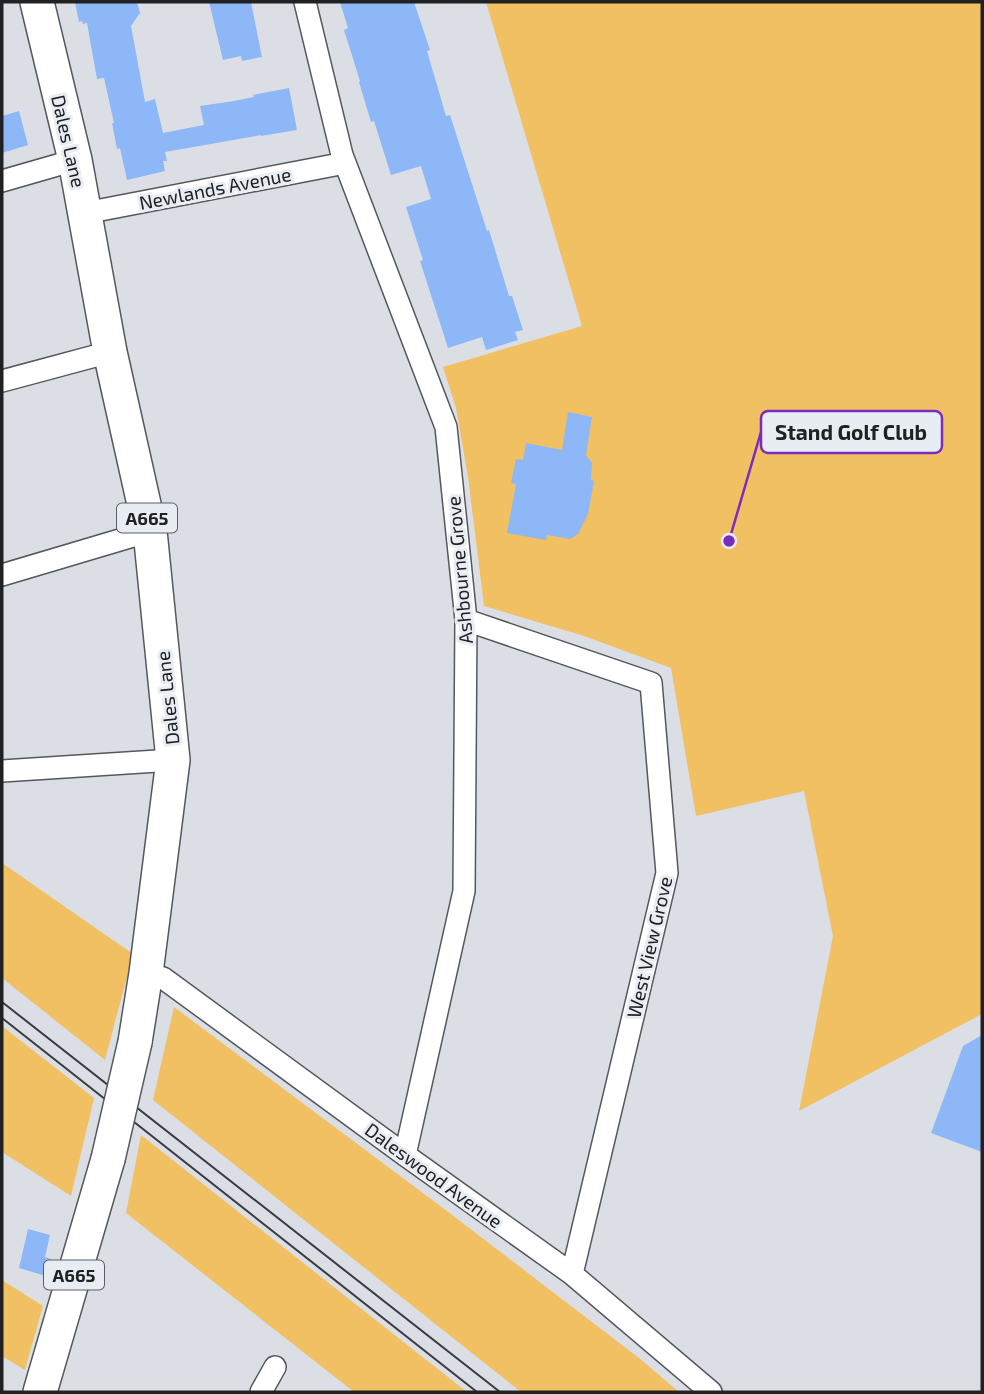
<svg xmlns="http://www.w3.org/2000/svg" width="984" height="1394" font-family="'Exo 2',sans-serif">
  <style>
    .green { fill: #f0c063 }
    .building { fill: #8db7f7 }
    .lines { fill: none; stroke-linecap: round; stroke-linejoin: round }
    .street-casing { stroke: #54585d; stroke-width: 24 }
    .primary-casing { stroke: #54585d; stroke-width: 36 }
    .street { stroke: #fff; stroke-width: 21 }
    .primary { stroke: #fff; stroke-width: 33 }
    .tram { stroke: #393a3d; stroke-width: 2 }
    .primary-bridge-casing { stroke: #54585d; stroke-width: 36; stroke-linecap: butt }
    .primary-bridge { stroke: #fff; stroke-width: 33 }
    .labels { text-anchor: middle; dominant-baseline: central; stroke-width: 6; stroke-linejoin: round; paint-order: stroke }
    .shield { fill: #e8edf3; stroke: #5c5e61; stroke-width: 2 }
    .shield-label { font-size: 18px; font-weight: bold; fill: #202123 }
    .street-label { font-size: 19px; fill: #202123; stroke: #e8edf3 }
    .leader { fill: none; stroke: #7b2cbf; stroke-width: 2.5 }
    .callout-dot { fill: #7b2cbf; stroke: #e8edf3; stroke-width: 2.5 }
    .callout { fill: #e8edf3; stroke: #7b2cbf; stroke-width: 2.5 }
    .callout-label { font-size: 21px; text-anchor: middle; font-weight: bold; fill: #202123 }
  </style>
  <rect width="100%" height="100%" fill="#dbdfe5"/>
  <path class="green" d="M 486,2 L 982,2 L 982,1014 L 799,1111 L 833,936 L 804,791 L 696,816 L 671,668 L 584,636 L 484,606 L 468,477 L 456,408 L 443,367 L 582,326 Z
    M 2,863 L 133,954 L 105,1060 L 2,978 Z
    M 174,1007 L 443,1208 L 639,1358 L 679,1392 L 521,1392 L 153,1100 Z
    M 2,1026 L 94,1098 L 71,1196 L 2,1152 Z
    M 141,1135 L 467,1392 L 354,1392 L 126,1213 Z
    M 2,1280 L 43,1306 L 25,1370 L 2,1356 Z"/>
  <path class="building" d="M 75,2 L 137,2 L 140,13 L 131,26 L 145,102 L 155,99 L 163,133 L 204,125 L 200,106 L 234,101 L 254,97 L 253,95 L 289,88 L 297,130 L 261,136 L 261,135 L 165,152 L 167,161 L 163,161 L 165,171 L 127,180 L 120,148 L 117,149 L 112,123 L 114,123 L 104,78 L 97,79 L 87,23 L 83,24 L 82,21 L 79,22 Z
    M 209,2 L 251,2 L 262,57 L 242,61 L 241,56 L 223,60 Z
    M 340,2 L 414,2 L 430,50 L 427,51 L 446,116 L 450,115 L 487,231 L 489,230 L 509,296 L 512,296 L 523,330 L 515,332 L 518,340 L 486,350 L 482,337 L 448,348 L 420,261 L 423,260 L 406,207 L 431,199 L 421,166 L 391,175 L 374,121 L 371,122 L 359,82 L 360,81 L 344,30 L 348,28 Z
    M 19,111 L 28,145 L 2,153 L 2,116 Z
    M 568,412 L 592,417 L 586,455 L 592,463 L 591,480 L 594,481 L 588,514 L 578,534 L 570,539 L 547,535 L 546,540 L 507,533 L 516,484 L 511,483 L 516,459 L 523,460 L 526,443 L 562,450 Z
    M 982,1035 L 982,1152 L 931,1133 L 963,1046 Z
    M 28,1229 L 50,1235 L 45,1257 L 51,1259 L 46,1276 L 19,1268 Z"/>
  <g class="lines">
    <g class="street-casing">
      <path id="street" d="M 305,2 L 342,155 L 446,427 L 466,620 L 464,891 L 405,1155
        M 2,181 L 75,160
        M 85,213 L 345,163
        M 2,381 L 110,352
        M 2,575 L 150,531
        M 466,620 L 651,683 L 667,873 L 572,1274
        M 2,771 L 173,760
        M 146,973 L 163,978 L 405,1155 L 572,1274 L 711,1392
        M 261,1392 L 275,1367"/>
    </g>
    <g class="primary-casing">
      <path id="primary" d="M 37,2 L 75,160 L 110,352 L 150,531 L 173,760 L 146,973 L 135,1042
        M 40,1392 L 108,1159"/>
    </g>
    <use href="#street" class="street"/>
    <use href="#primary" class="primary"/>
    <path class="tram" d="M 2,1002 L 500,1392
      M 2,1018 L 477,1392"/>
    <g class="primary-bridge-casing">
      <path id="primary-bridge" d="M 108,1159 L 135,1042"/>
    </g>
    <use href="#primary-bridge" class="primary-bridge"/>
  </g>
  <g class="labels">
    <g class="shield">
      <rect x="117" y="503.5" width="60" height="29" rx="5"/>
      <rect x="44" y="1260.5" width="60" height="29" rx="5"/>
    </g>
    <g class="shield-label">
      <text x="147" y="518">A665</text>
      <text x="74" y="1275">A665</text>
    </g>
    <g class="street-label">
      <text transform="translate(69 141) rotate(77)">Dales Lane</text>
      <text transform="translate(215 188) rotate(-11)">Newlands Avenue</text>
      <text transform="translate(459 570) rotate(-95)">Ashbourne Grove</text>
      <text transform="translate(167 698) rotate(-96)">Dales Lane</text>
      <text transform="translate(649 947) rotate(-77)">West View Grove</text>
      <text transform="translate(434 1175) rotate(36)">Daleswood Avenue</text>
    </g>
  </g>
  <path class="leader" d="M729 541L761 432"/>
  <circle class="callout-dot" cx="729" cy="541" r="7"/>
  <rect class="callout" x="761" y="411" width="181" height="42" rx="7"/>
  <g class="callout-label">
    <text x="851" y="440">Stand Golf Club</text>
  </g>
  <rect width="984" height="1394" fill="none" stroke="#202123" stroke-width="7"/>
</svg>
